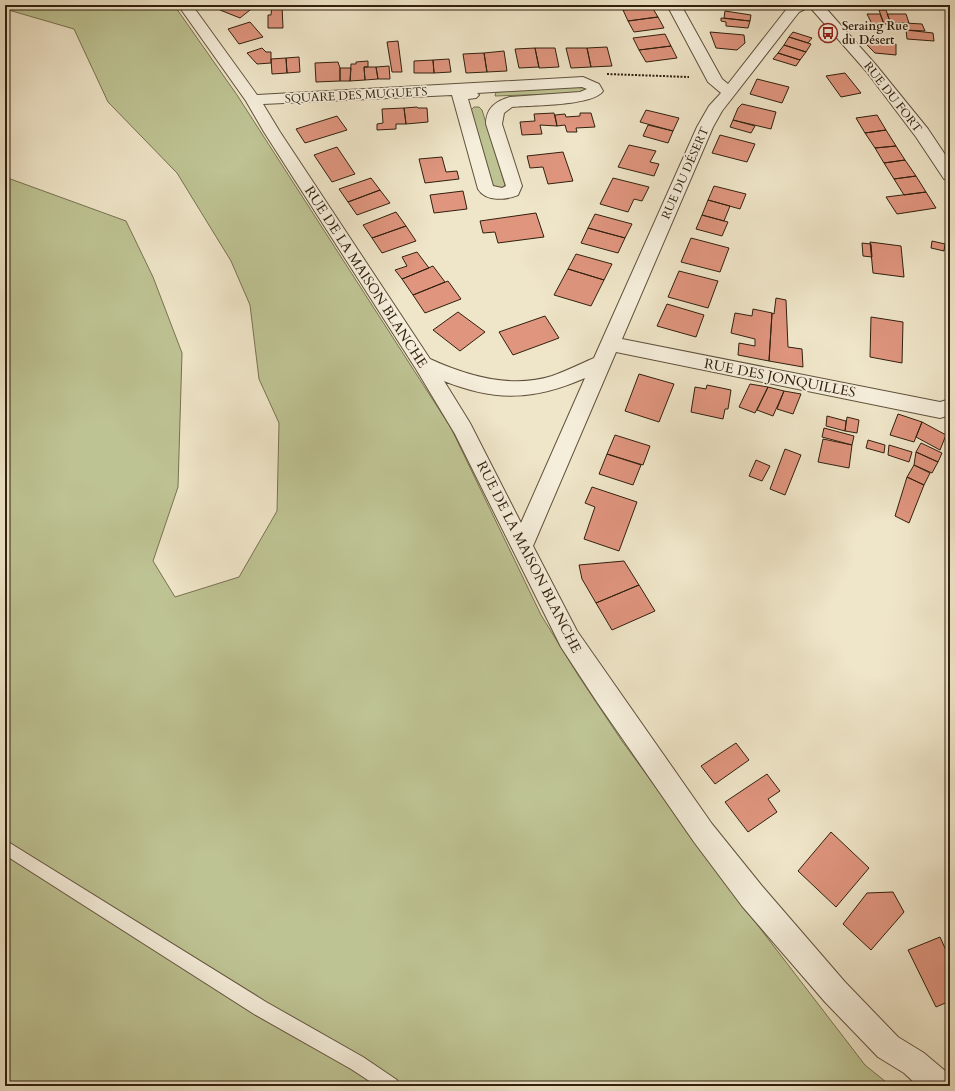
<svg xmlns="http://www.w3.org/2000/svg" width="955" height="1091" font-family="Cardo,serif">
  <style>
    .green { fill: #bec393; stroke: #787250 }
    .building { fill: #df957e; stroke: #31200e }
    .lines { fill: none; stroke-linecap: round; stroke-linejoin: round }
    .service-casing { stroke: #60513c; stroke-width: 2 }
    .minor-casing { stroke: #60513c; stroke-width: 2 }
    .tertiary-casing { stroke: #60513c; stroke-width: 2 }
    .path { stroke: #31200e; stroke-width: 2; stroke-dasharray: 2 1.5; stroke-linecap: butt }
    .service { fill: #f5eedb; fill-rule: evenodd }
    .minor { fill: #f5eedb; fill-rule: evenodd }
    .tertiary { fill: #f5eedb; fill-rule: evenodd }
    .labels { text-anchor: middle; dominant-baseline: central; stroke-width: 3.5; stroke-linejoin: round; paint-order: stroke }
    .far-poi-label { font-size: 12px; font-weight: bold; fill: #31200e; stroke: #f5eedb; text-anchor: start }
    .far-street-label { font-size: 12px; fill: #31200e; stroke: #f5eedb }
    .street-label { font-size: 14px; fill: #31200e; stroke: #f5eedb }
  </style>
  <rect width="100%" height="100%" fill="#efe5c8"/>
  <filter id="stains"><feTurbulence type="fractalNoise" baseFrequency=".005" numOctaves="4"/><feColorMatrix values="0 0 0 0 .2 0 0 0 0 .09 0 0 0 0 .02 0 0 0 .5 -.17"/></filter>
  <radialGradient id="worn" r=".72"><stop offset=".6" stop-color="#630" stop-opacity="0"/><stop offset="1" stop-color="#630" stop-opacity=".3"/></radialGradient>
  <path class="green" d="M 5,5 L 174,5 L 237,95 L 451,428 L 541,615 L 578,675 L 622,741 L 736,897 L 865,1065 L 891,1086 L 5,1086 L 5,177 L 126,221 L 153,277 L 182,353 L 178,487 L 153,561 L 175,597 L 239,577 L 277,511 L 279,423 L 259,379 L 250,305 L 231,261 L 177,173 L 108,102 L 74,29 L 5,9 Z
    M 584,86 L 585,90 L 582,93 L 495,96 L 496,92 Z
    M 474,107 L 479,107 L 482,110 L 505,185 L 501,189 L 494,187 L 491,181 L 471,110 Z"/>
  <path class="building" d="M 227,5 L 252,5 L 255,6 L 240,18 L 220,10 Z
    M 272,5 L 282,5 L 283,28 L 268,28 L 268,15 L 271,15 Z
    M 652,7 L 658,17 L 628,21 L 623,10 Z
    M 879,10 L 886,10 L 891,24 L 884,24 Z
    M 725,11 L 751,15 L 750,21 L 724,18 Z
    M 867,14 L 880,14 L 884,24 L 872,24 Z
    M 887,14 L 906,14 L 909,23 L 891,23 Z
    M 658,17 L 664,28 L 634,32 L 628,21 Z
    M 721,18 L 750,21 L 748,28 L 726,26 L 726,22 L 721,21 Z
    M 250,22 L 263,37 L 239,44 L 228,29 Z
    M 905,23 L 922,24 L 925,31 L 906,30 Z
    M 906,30 L 933,33 L 934,41 L 907,39 Z
    M 710,32 L 744,35 L 745,43 L 737,50 L 716,48 Z
    M 793,32 L 812,38 L 808,43 L 789,37 Z
    M 665,34 L 671,46 L 639,50 L 633,38 Z
    M 789,37 L 808,43 L 811,44 L 806,52 L 784,45 Z
    M 398,41 L 402,72 L 392,72 L 387,42 Z
    M 863,41 L 896,44 L 896,55 L 875,53 Z
    M 784,45 L 806,52 L 800,60 L 778,53 Z
    M 671,46 L 677,58 L 646,62 L 639,50 Z
    M 607,47 L 612,66 L 591,67 L 587,48 Z
    M 262,48 L 266,52 L 271,52 L 271,63 L 257,64 L 247,53 Z
    M 535,48 L 539,67 L 519,68 L 515,49 Z
    M 535,48 L 555,48 L 559,67 L 539,68 Z
    M 566,48 L 587,48 L 591,67 L 571,68 Z
    M 504,51 L 507,71 L 487,72 L 484,53 Z
    M 484,53 L 487,72 L 466,73 L 463,54 Z
    M 778,53 L 800,60 L 796,66 L 773,59 Z
    M 299,57 L 300,72 L 287,73 L 286,58 Z
    M 286,58 L 287,73 L 272,74 L 271,59 Z
    M 449,59 L 451,72 L 434,73 L 433,60 Z
    M 433,60 L 434,73 L 414,73 L 414,61 Z
    M 368,61 L 368,67 L 364,67 L 365,80 L 350,81 L 351,64 L 356,64 L 356,62 Z
    M 338,62 L 340,68 L 340,81 L 316,82 L 315,63 Z
    M 389,66 L 390,79 L 378,79 L 376,67 Z
    M 364,67 L 376,67 L 378,79 L 365,80 Z
    M 340,68 L 351,68 L 350,81 L 340,81 Z
    M 845,73 L 861,93 L 841,97 L 826,76 Z
    M 757,79 L 789,87 L 782,103 L 750,94 Z
    M 742,104 L 776,112 L 771,129 L 733,120 L 738,108 Z
    M 417,107 L 418,108 L 427,108 L 428,122 L 406,124 L 404,108 Z
    M 404,108 L 406,124 L 396,124 L 396,129 L 377,130 L 377,124 L 383,123 L 382,109 Z
    M 646,110 L 679,118 L 673,131 L 640,122 Z
    M 554,113 L 557,126 L 540,125 L 542,134 L 522,135 L 520,122 L 535,121 L 534,114 Z
    M 580,113 L 591,113 L 595,127 L 576,128 L 577,132 L 567,132 L 565,125 L 557,126 L 555,115 L 565,114 L 566,117 L 580,116 Z
    M 877,115 L 886,130 L 865,133 L 856,118 Z
    M 337,116 L 347,130 L 305,143 L 296,129 Z
    M 733,120 L 755,126 L 751,133 L 730,127 Z
    M 648,125 L 673,131 L 668,143 L 643,136 Z
    M 886,130 L 896,146 L 875,148 L 865,133 Z
    M 720,135 L 755,144 L 747,162 L 712,153 Z
    M 629,145 L 656,151 L 650,162 L 659,164 L 654,176 L 618,167 Z
    M 896,146 L 905,160 L 884,163 L 875,148 Z
    M 337,147 L 355,174 L 332,182 L 314,155 Z
    M 563,152 L 573,181 L 548,184 L 543,167 L 530,168 L 527,156 Z
    M 442,157 L 446,172 L 457,171 L 459,179 L 425,183 L 419,159 Z
    M 905,160 L 916,176 L 894,179 L 884,163 Z
    M 916,176 L 926,192 L 904,195 L 894,179 Z
    M 371,178 L 380,190 L 348,202 L 339,189 Z
    M 613,178 L 649,187 L 642,201 L 634,199 L 628,212 L 600,204 Z
    M 714,186 L 746,194 L 740,209 L 708,200 Z
    M 380,190 L 390,203 L 357,215 L 348,202 Z
    M 463,191 L 467,209 L 434,213 L 430,195 Z
    M 926,192 L 936,208 L 897,214 L 886,197 Z
    M 708,200 L 730,206 L 724,221 L 702,215 Z
    M 396,212 L 406,226 L 372,238 L 363,225 Z
    M 536,213 L 544,237 L 498,243 L 495,232 L 483,233 L 480,221 Z
    M 595,214 L 632,224 L 625,238 L 588,228 Z
    M 702,215 L 728,222 L 722,236 L 696,229 Z
    M 406,226 L 416,241 L 382,253 L 372,238 Z
    M 588,228 L 625,238 L 618,253 L 581,243 Z
    M 691,238 L 729,248 L 720,272 L 681,262 Z
    M 932,241 L 945,244 L 944,251 L 931,248 Z
    M 870,242 L 901,246 L 904,277 L 873,273 Z
    M 862,243 L 871,244 L 872,257 L 863,256 Z
    M 417,252 L 429,268 L 402,279 L 395,270 L 407,266 L 402,257 Z
    M 576,254 L 612,264 L 604,280 L 568,269 Z
    M 433,266 L 445,282 L 413,295 L 402,279 Z
    M 568,269 L 604,280 L 591,306 L 554,295 Z
    M 679,271 L 718,281 L 708,308 L 668,297 Z
    M 448,281 L 461,299 L 425,313 L 413,295 Z
    M 776,298 L 786,300 L 788,347 L 802,349 L 803,367 L 769,361 L 772,313 L 774,314 Z
    M 667,304 L 704,315 L 696,337 L 657,326 Z
    M 753,309 L 772,313 L 769,361 L 738,355 L 739,343 L 755,346 L 755,339 L 731,333 L 735,313 L 752,316 Z
    M 458,312 L 485,332 L 460,351 L 433,330 Z
    M 545,316 L 559,338 L 513,355 L 499,332 Z
    M 871,317 L 903,322 L 902,363 L 870,357 Z
    M 639,374 L 674,384 L 659,422 L 625,411 Z
    M 750,384 L 768,387 L 755,413 L 739,407 Z
    M 707,385 L 731,390 L 728,409 L 725,409 L 723,419 L 691,412 L 695,387 L 706,389 Z
    M 768,387 L 784,391 L 773,416 L 757,410 Z
    M 784,391 L 801,394 L 793,414 L 777,409 Z
    M 898,414 L 922,422 L 914,442 L 890,435 Z
    M 827,416 L 846,421 L 845,431 L 826,426 Z
    M 847,417 L 859,420 L 857,433 L 845,431 Z
    M 922,422 L 946,435 L 940,450 L 916,437 Z
    M 824,428 L 854,436 L 852,445 L 822,437 Z
    M 615,435 L 650,446 L 643,465 L 607,454 Z
    M 823,439 L 852,445 L 849,468 L 818,462 Z
    M 868,440 L 885,445 L 884,453 L 866,448 Z
    M 921,443 L 942,453 L 938,462 L 916,452 Z
    M 889,445 L 912,452 L 909,462 L 888,455 Z
    M 785,449 L 801,455 L 785,495 L 770,489 Z
    M 916,452 L 938,462 L 932,473 L 914,465 Z
    M 607,454 L 641,465 L 633,485 L 599,474 Z
    M 756,460 L 770,466 L 762,481 L 749,476 Z
    M 914,465 L 930,473 L 924,485 L 907,477 Z
    M 907,477 L 924,485 L 909,523 L 895,516 Z
    M 592,487 L 637,502 L 619,551 L 584,539 L 595,507 L 585,503 Z
    M 624,561 L 639,585 L 596,603 L 582,579 L 579,565 Z
    M 639,585 L 655,611 L 612,630 L 596,603 Z
    M 736,743 L 749,760 L 715,784 L 701,766 Z
    M 767,774 L 780,791 L 768,799 L 777,812 L 748,832 L 725,802 Z
    M 831,832 L 869,868 L 836,907 L 798,871 Z
    M 893,892 L 904,912 L 871,950 L 843,924 L 867,893 Z
    M 940,937 L 950,959 L 950,1001 L 936,1007 L 908,950 Z"/>
  <g class="lines">
    <g class="service-casing">
      <path id="service" d="M 5,840 L 266,1002 L 363,1057 L 397,1080 L 399,1086 L 377,1086 L 351,1069 L 254,1014 L 5,855 Z"/>
    </g>
    <g class="minor-casing">
      <path id="minor" d="M 178,5 L 192,5 L 257,95 L 583,77 L 599,84 L 603,91 C 593,106 532,105 512,107 L 504,113 L 502,124 L 522,186 L 518,195 C 506,200 486,202 478,189 L 452,95 L 263,104 L 280,132 L 430,359 C 467,376 511,389 552,376 C 566,371 580,364 594,358 L 697,127 L 709,106 L 721,93 L 708,82 L 667,5 L 681,5 L 722,79 L 728,84 L 789,6 L 809,5 L 807,8 L 799,12 L 722,111 L 713,127 L 622,339 L 940,402 L 950,399 L 950,415 L 940,418 L 616,352 L 533,546 L 577,631 L 712,824 L 762,886 L 845,982 L 898,1037 L 924,1053 L 950,1075 L 950,1086 L 918,1086 L 904,1073 L 878,1057 L 825,1002 L 742,906 L 694,842 L 597,702 L 561,647 L 455,434 L 416,369 L 264,132 L 246,101 ZM 582,87 L 587,89 L 580,92 L 510,97 C 496,101 486,108 486,124 L 506,186 L 502,188 L 493,186 L 468,99 L 476,98 L 479,95 L 477,93 ZM 585,378 L 521,523 L 470,423 L 444,381 C 496,402 535,400 585,378 Z"/>
    </g>
    <g class="tertiary-casing">
      <path id="tertiary" d="M 808,5 L 823,5 L 876,65 L 928,129 L 950,162 L 950,180 L 944,179 L 916,137 L 866,71 Z"/>
    </g>
    <path class="path" d="M 607,74 L 689,77"/>
    <use href="#service" class="service"/>
    <use href="#minor" class="minor"/>
    <use href="#tertiary" class="tertiary"/>
  </g>
  <defs>
    <g id="bus-ring" transform="scale(1)"><circle r="9.5" fill="#f5eedb" stroke="#8f2418" stroke-width="1.5"/><path d="M-5-6H5V4H4V6H2V4H-2V6H-4V4H-5ZM-3.5-4V0h7V-4ZM-3.5 1.2v1.5H-2V1.2ZM2 1.2v1.5H3.5V1.2Z" fill="#8f2418"/></g>
  </defs>
  <g fill-rule="evenodd">
    <use href="#bus-ring" x="828" y="33"/>
  </g>
  <g class="labels">
    <g class="far-poi-label">
      <text x="842" y="26">Seraing Rue<tspan x="842" dy="14">du Désert</tspan></text>
    </g>
    <g class="far-street-label">
      <text transform="translate(356 95) rotate(-3)">SQUARE DES MUGUETS</text>
      <text transform="translate(893 97) rotate(52)">RUE DU FORT</text>
      <text transform="translate(685 173) rotate(-66)">RUE DU DÉSERT</text>
    </g>
    <g class="street-label">
      <text transform="translate(366 277) rotate(57)">RUE DE LA MAISON BLANCHE</text>
      <text transform="translate(780 378) rotate(11)">RUE DES JONQUILLES</text>
      <text transform="translate(529 557) rotate(63)">RUE DE LA MAISON BLANCHE</text>
    </g>
  </g>
  <rect width="955" height="1091" fill="none" stroke="#efe5c8" stroke-width="20"/>
  <rect x="6" y="6" width="943" height="1079" fill="none" stroke="#31200e" stroke-width="2"/>
  <rect x="10" y="10" width="935" height="1071" fill="none" stroke="#31200e"/>
  <rect width="100%" height="100%" filter="url(#stains)"/>
  <rect width="100%" height="100%" fill="url(#worn)"/>
</svg>
